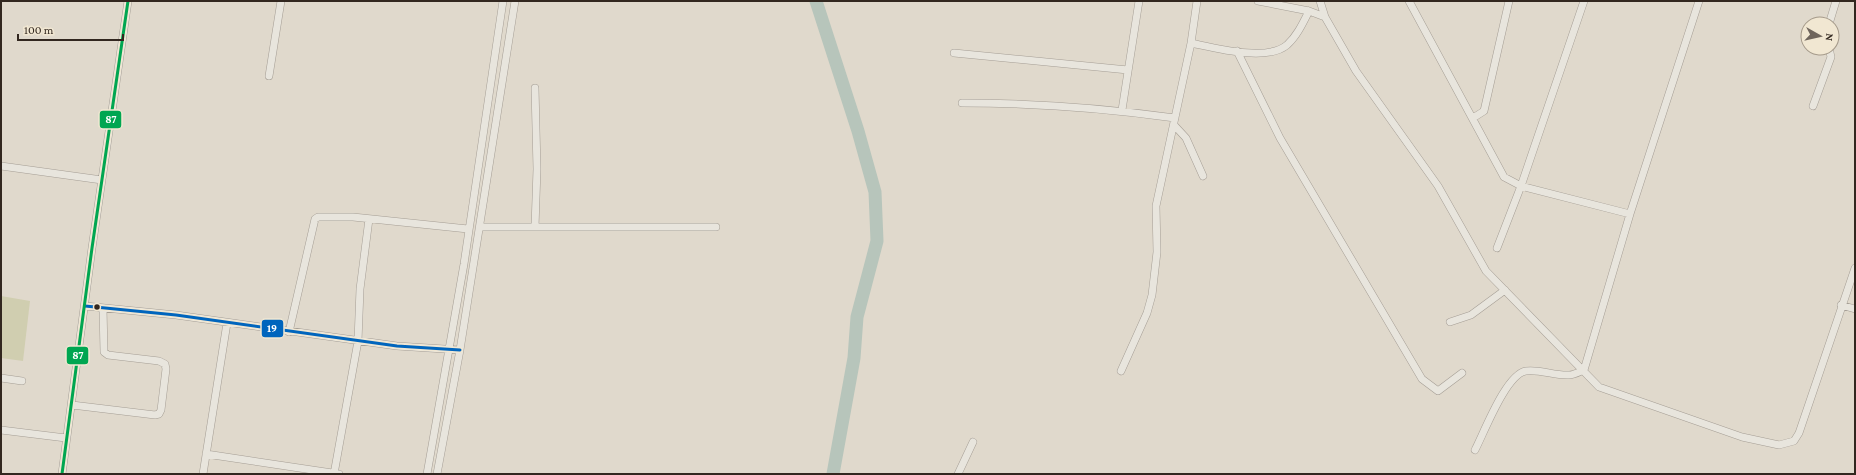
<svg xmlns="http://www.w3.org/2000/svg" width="1856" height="475" font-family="'Crimson Pro',serif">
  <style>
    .green { fill: #d0ceb0 }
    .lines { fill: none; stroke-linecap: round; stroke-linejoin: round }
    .river { stroke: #b7c5bb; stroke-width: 13 }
    .street-casing { stroke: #a59e95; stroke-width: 8 }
    .street { stroke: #e8e5dd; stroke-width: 7 }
    .bus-1-casing { stroke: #f1e7d2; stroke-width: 6 }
    .bus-2-casing { stroke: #f1e7d2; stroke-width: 6 }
    .bus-1 { stroke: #0065bd; stroke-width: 3 }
    .bus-2 { stroke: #00a651; stroke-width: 3 }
    .bus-dot { fill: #32271f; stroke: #f1e7d2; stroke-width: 1.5 }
    .line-badge { stroke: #f1e7d2; stroke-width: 1.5 }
    .badge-label { font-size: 11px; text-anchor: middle; font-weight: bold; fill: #fff }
  </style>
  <rect width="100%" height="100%" fill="#e0d9cc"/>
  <path class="green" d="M 1,296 L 30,301 L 23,361 L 1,358 Z"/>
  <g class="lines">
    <path class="river" d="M 816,1 L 858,131 L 875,192 L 877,241 L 857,317 L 854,358 L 833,474"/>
    <g class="street-casing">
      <path id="street" d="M 1258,1 L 1309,11 L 1325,17
        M 1320,1 L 1325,17 L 1356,71 L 1438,186 L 1486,271 L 1599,387 L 1742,437 L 1779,445 L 1794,441 L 1799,433 L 1855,268
        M 1409,1 L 1504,177 L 1521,186 L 1630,214
        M 1829,24 L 1836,1
        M 1191,43 C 1215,48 1267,62 1287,45 C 1297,36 1303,23 1309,11
        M 1237,51 L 1280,138 L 1422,379 L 1438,391 L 1462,373
        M 954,53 L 1128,70
        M 269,76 L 281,1
        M 962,103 C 1034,103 1104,108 1175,118
        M 1813,106 L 1831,57 L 1829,48
        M 1122,110 L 1139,1
        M 1473,118 L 1484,111 L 1509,1
        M 1174,125 L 1186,138 L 1203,176
        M 1,166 L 102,180
        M 480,227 L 716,227
        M 535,227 L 537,169 L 535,88
        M 1497,248 L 1521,186 L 1584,1
        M 1841,305 L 1855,309
        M 85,306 L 176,315 L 397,346 L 460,350
        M 1450,322 L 1471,315 L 1505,290
        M 289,332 L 315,219 L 318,217 L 353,217 L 468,229
        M 1121,371 L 1147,313 L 1152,295 L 1157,252 L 1156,206 L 1191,43 L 1197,1
        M 1,378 L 22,381
        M 72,405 L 155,415 L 159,414 L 161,410 L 166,369 L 165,364 L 159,361 L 108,355 L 104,352 L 103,308
        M 1,430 L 66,438
        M 1475,450 C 1484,433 1506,374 1526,371 C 1540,369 1555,376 1569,375 C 1574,375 1579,372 1584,370 L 1630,214 L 1699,1
        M 206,454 L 339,474
        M 62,474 L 92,248 L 128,1
        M 203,474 L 227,323
        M 334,474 L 358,341 L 360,289 L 369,219
        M 427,474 L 464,264 L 503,1
        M 437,474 L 460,350 L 515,1
        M 958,474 L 973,442"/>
    </g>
    <use href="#street" class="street"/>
    <g class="bus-1-casing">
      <path id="bus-1" d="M 85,306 L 176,315 L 397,346 L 460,350"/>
    </g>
    <g class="bus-2-casing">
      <path id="bus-2" d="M 62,474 L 92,248 L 128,1"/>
    </g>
    <use href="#bus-1" class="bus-1"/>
    <use href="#bus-2" class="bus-2"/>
  </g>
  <circle class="bus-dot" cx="97" cy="307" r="3.5"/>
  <g class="line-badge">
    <rect x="99" y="110" width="23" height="19" rx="4" fill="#00a651"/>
    <rect x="261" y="319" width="23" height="19" rx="4" fill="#0065bd"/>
    <rect x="66" y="346" width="23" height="19" rx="4" fill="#00a651"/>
  </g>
  <g class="badge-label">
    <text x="111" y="123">87</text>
    <text x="272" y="332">19</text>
    <text x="78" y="359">87</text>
  </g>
  <rect width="1856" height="475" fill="none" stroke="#32271f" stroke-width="4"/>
  <g transform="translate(1820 36) rotate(98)"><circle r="19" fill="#f1e7d2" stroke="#a59a8a"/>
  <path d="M0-3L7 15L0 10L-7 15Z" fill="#6f655c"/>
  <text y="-6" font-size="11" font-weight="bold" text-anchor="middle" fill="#32271f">N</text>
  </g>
  <path d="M18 34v6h105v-6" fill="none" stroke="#32271f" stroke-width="2"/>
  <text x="24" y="34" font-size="12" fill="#32271f" stroke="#f1e7d2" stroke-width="3" paint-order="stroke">100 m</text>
</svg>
